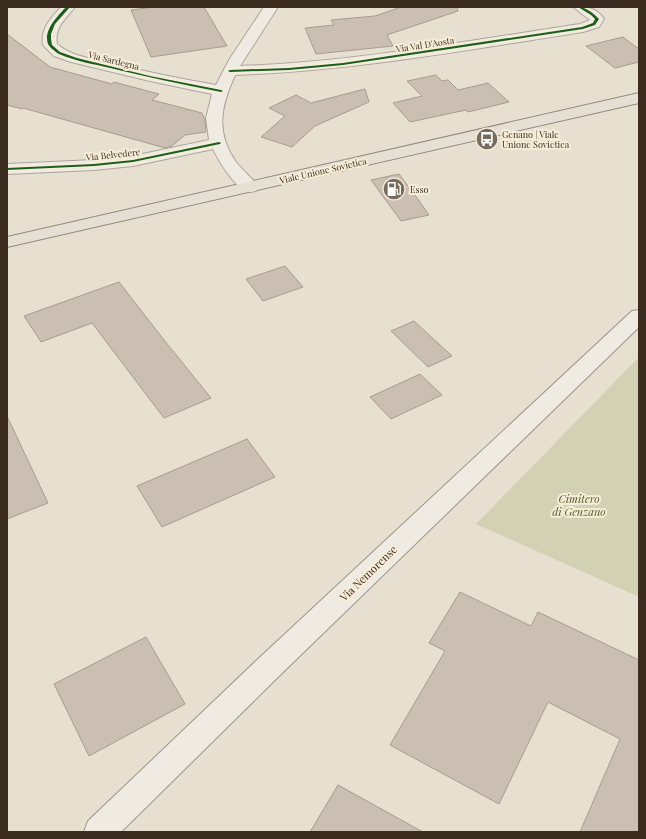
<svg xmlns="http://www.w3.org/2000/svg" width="646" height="839" font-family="'Playfair Display',serif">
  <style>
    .cemetery { fill: #d2d1b3 }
    .building { fill: #cbbeb2; stroke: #a89c90 }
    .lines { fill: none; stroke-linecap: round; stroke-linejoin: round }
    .minor-casing { stroke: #ada599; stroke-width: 2 }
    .secondary-casing { stroke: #9c958a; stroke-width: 2 }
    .primary-casing { stroke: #928b80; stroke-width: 2 }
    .minor { fill: #efebe3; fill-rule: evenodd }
    .secondary { fill: #efebe3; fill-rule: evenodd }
    .primary { fill: #e6e0d4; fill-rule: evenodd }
    .cycleway-casing { stroke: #f7edd8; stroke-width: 3 }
    .cycleway { fill: #1b5e20; fill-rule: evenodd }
    .labels { text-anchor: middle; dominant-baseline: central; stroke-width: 4; stroke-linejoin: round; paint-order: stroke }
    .far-street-label { font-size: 9px; fill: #3d2d20; stroke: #f7edd8 }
    .far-poi-label { font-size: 9px; fill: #3d2d20; stroke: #f7edd8; text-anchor: start }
    .park-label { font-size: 11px; font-style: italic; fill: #4f5a26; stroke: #f7edd8 }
    .street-label { font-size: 11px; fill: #3d2d20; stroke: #f7edd8 }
  </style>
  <rect width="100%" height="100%" fill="#e7e0d1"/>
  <path class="cemetery" d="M 639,357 L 639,597 L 476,524 Z"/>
  <path class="building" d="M 155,7 L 204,7 L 227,46 L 151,57 L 131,10 Z
    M 401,7 L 457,7 L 458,11 L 387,35 L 393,46 L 316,54 L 305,28 L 334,25 L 331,20 L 375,16 Z
    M 7,34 L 50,67 L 112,84 L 114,82 L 159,94 L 152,100 L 202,113 L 205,120 L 206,132 L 185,135 L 172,146 L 165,148 L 23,108 L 22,109 L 7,105 Z
    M 623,37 L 639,49 L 639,62 L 615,68 L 586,46 Z
    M 436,75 L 442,81 L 448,80 L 458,90 L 488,83 L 509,102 L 468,112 L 466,110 L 410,122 L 393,103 L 422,96 L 407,81 Z
    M 365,89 L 369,102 L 315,126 L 292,147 L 261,137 L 285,116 L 269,108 L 296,95 L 311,103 Z
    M 399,174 L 417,198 L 429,215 L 401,221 L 371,180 Z
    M 285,266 L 303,287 L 263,301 L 246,279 Z
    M 119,282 L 164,340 L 211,398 L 164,418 L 92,323 L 41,342 L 24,316 Z
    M 414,321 L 452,356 L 428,367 L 391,331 Z
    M 420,374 L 442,395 L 391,419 L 370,397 Z
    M 7,416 L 48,503 L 7,519 Z
    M 247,439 L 275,477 L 162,527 L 137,486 Z
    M 460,592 L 531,626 L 538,612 L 639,660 L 639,832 L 580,832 L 620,739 L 548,702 L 499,804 L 390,745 L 445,651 L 429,643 Z
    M 146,637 L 185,704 L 89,756 L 54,684 Z
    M 338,785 L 423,832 L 310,832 Z"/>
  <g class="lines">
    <g class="minor-casing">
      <path id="minor" d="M 61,7 L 75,7 C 66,19 54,27 57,44 C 72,57 95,59 114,64 C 147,72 181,79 216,85 L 229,60 L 264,7 L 278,7 L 240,66 C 354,62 467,41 580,24 L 590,20 L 573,7 C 587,7 596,7 604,19 L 599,27 L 583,32 C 467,50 352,71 235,75 C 221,106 215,132 236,162 C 243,171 252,178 259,187 L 256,191 C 252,192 248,193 244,190 C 232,183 219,161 213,149 L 133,166 L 94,170 L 7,174 L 7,164 L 94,160 L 133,156 L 209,140 L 206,118 L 212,94 L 150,81 L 71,62 L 54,56 L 43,45 C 40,29 51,18 61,7 Z"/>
    </g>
    <g class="secondary-casing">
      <path id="secondary" d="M 639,310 L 639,327 L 277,678 L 121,832 L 84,832 L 88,821 L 257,660 L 632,311 Z"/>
    </g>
    <g class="primary-casing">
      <path id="primary" d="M 639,93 L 639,103 L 7,247 L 7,237 Z"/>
    </g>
    <use href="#minor" class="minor"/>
    <use href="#secondary" class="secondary"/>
    <use href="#primary" class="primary"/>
    <g class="cycleway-casing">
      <path id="cycleway" d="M 66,7 L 70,7 L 55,24 L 51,34 L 51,39 L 52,45 L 60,52 L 77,58 L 150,76 L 221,90 L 223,91 L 221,92 C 184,85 147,77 110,68 C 93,64 75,61 59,54 C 56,52 50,48 48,44 C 43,30 58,16 66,7 Z
        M 578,7 C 586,7 593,13 598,18 L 599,19 L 595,25 L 583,29 L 343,65 L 289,70 L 230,72 L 228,71 L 230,70 L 289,68 L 343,63 L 582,27 L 593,23 L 595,19 L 591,15 Z
        M 219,142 L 221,143 L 220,144 L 133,162 L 94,166 L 7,170 L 7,168 L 94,164 L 133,160 Z"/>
    </g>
    <use href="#cycleway" class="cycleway"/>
  </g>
  <defs>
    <g id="bus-disc" transform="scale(1.15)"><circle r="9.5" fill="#786c5e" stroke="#f7edd8"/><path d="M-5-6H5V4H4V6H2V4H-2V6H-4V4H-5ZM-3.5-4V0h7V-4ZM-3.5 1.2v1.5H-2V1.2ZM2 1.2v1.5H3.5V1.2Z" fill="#fff"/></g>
    <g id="fuel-disc" transform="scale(1.15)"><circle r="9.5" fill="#786c5e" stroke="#f7edd8"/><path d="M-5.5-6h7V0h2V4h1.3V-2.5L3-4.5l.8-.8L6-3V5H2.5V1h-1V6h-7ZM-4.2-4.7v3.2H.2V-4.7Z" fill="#fff"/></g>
  </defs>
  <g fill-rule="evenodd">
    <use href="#bus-disc" x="487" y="139"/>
    <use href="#fuel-disc" x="394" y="189"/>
  </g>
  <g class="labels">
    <g class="far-street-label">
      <text transform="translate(425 44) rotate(-9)">Via Val D'Aosta</text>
      <text transform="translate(114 60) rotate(14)">Via Sardegna</text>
      <text transform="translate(113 154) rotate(-6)">Via Belvedere</text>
      <text transform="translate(323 170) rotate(-13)">Viale Unione Sovietica</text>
    </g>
    <g class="far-poi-label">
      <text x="502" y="134">Genano | Viale<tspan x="502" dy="10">Unione Sovietica</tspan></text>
      <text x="410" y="189">Esso</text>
    </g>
    <g class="park-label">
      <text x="579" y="498">Cimitero<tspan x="579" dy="13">di Genzano</tspan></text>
    </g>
    <g class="street-label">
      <text transform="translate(368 573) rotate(-44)">Via Nemorense</text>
    </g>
  </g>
  <rect width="646" height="839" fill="none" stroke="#3d2d20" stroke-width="16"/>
</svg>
